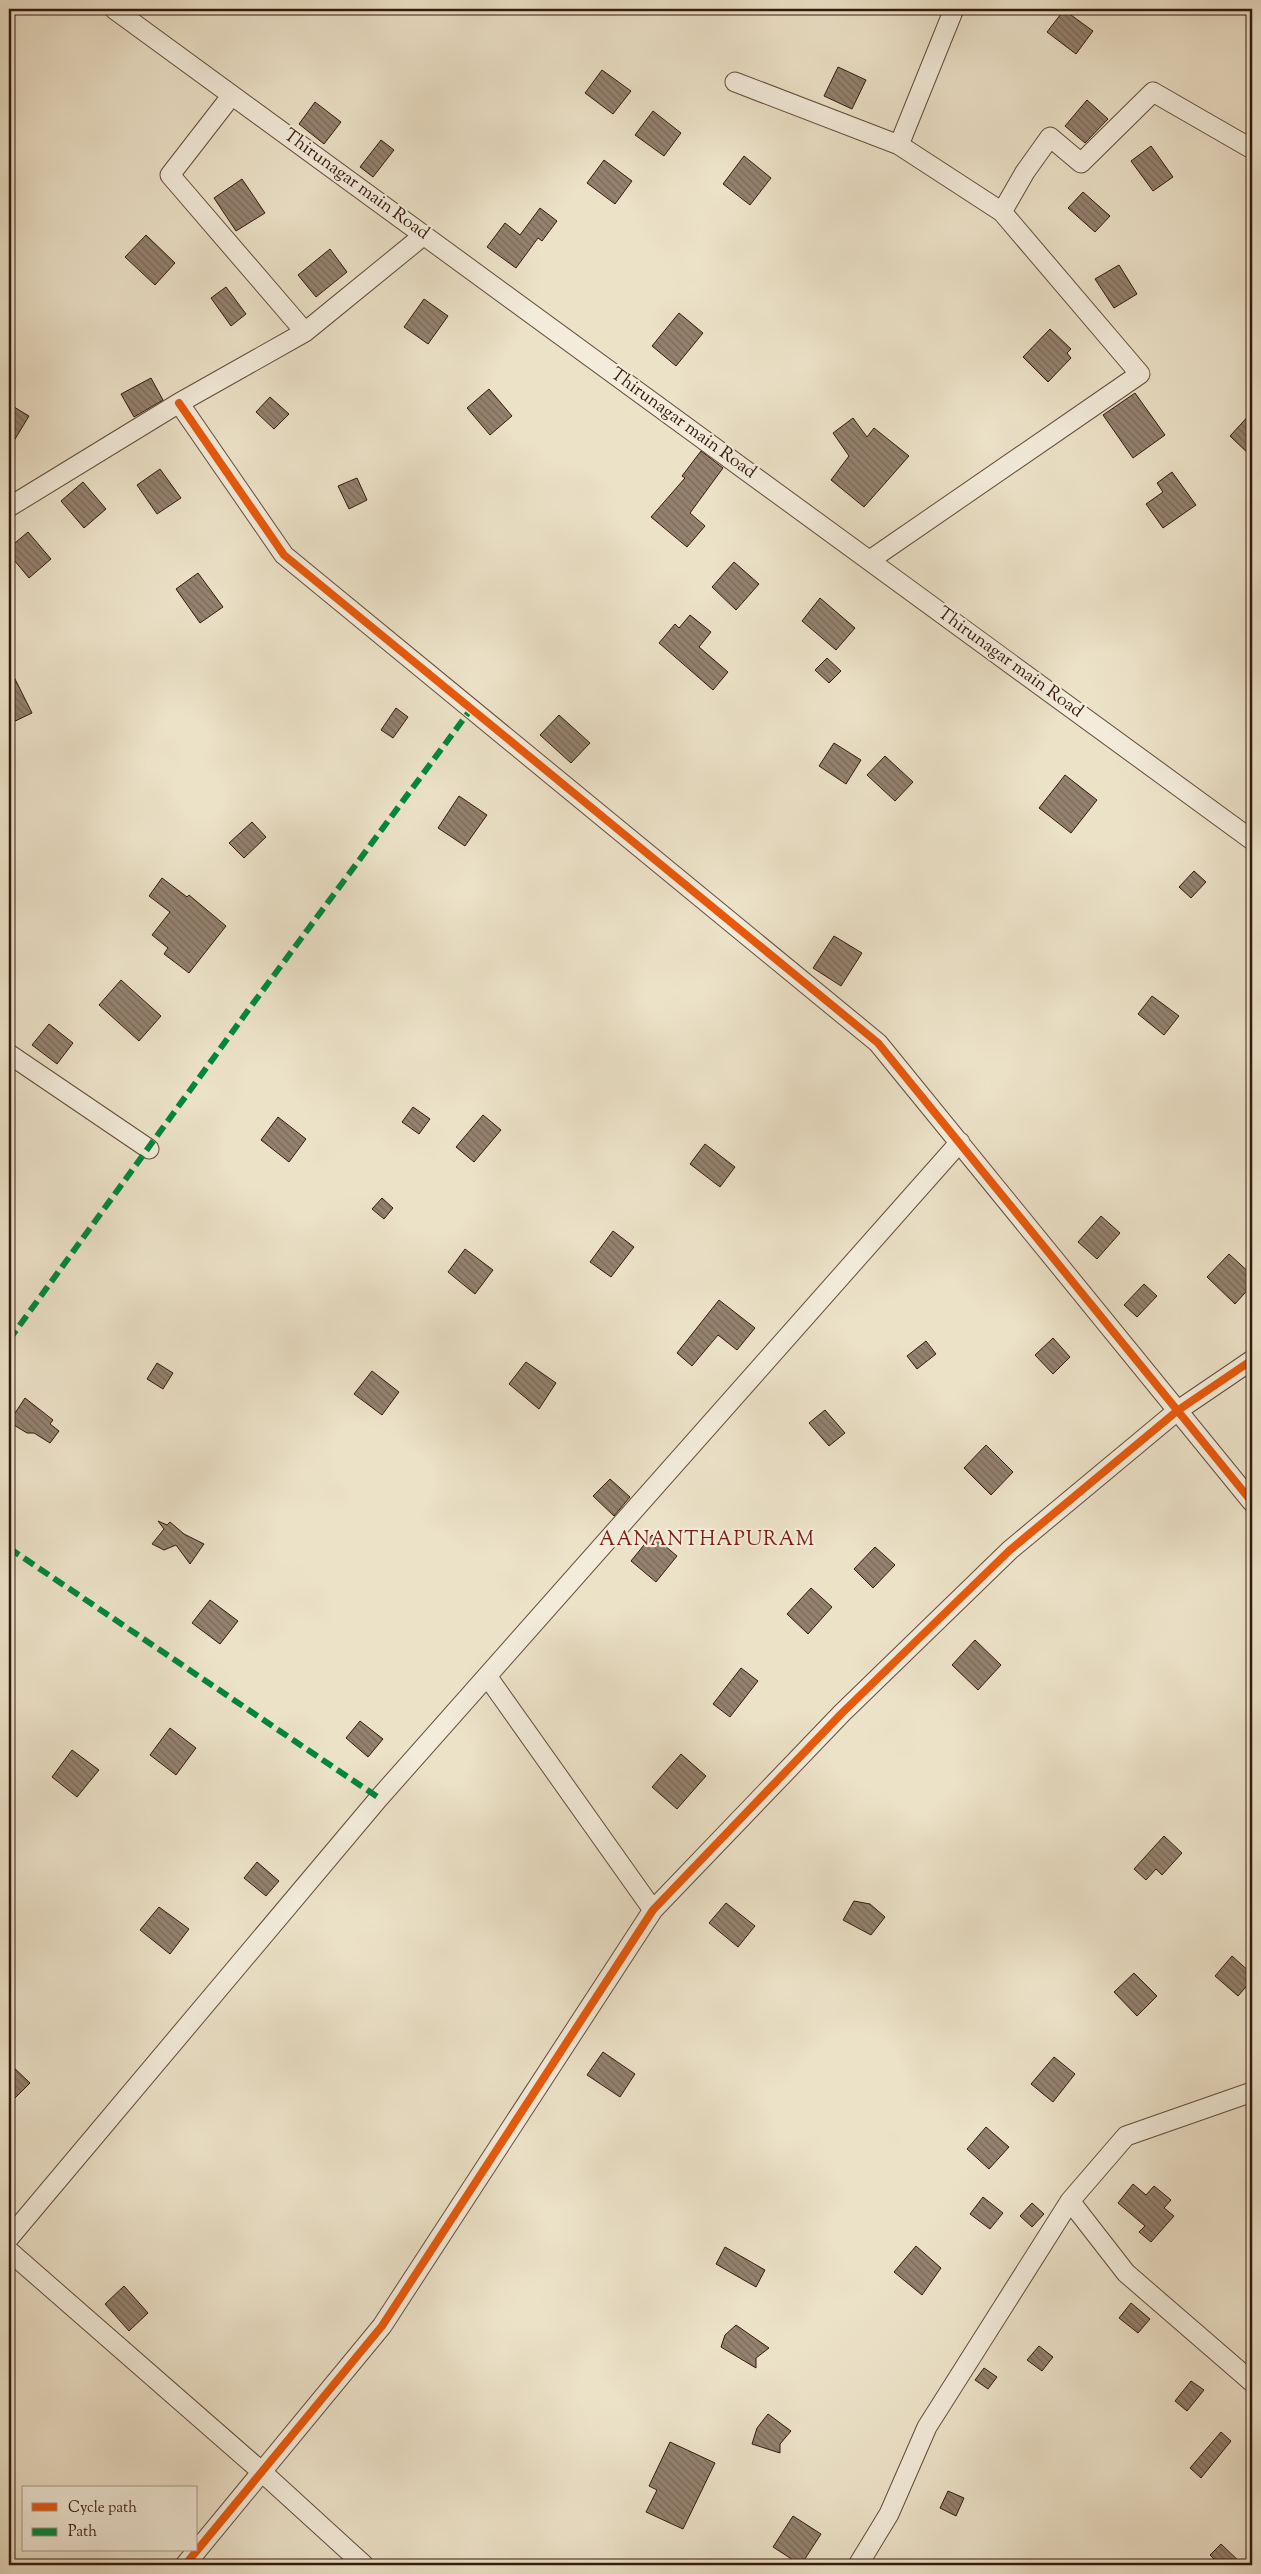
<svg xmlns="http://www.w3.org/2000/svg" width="1261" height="2574" font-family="'Sorts Mill Goudy',serif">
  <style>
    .building { fill: url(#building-back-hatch); stroke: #351a0e }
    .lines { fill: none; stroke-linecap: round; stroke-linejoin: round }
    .minor-casing { stroke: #634c3c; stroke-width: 21 }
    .minor { stroke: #f3ecdb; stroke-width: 19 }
    .quiet { stroke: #00873e; stroke-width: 6; stroke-dasharray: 12 6; stroke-linecap: butt }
    .cycleway-casing { stroke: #f3ecdb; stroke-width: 11 }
    .cycleway { stroke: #e8590c; stroke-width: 8 }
    .labels { text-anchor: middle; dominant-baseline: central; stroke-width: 4.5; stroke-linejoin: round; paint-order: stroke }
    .street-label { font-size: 18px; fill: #351a0e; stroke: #f3ecdb }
    .quarter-label { font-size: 20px; letter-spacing: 1px; fill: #7a1f14; stroke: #f3ecdb }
  </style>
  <defs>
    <pattern id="building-back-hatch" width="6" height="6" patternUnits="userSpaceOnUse" patternTransform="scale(1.25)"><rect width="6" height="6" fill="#94826f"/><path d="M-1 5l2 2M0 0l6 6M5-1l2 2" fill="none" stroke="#7a6a5a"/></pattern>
  </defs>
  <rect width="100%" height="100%" fill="#ece2c8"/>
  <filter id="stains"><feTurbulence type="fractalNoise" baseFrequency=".004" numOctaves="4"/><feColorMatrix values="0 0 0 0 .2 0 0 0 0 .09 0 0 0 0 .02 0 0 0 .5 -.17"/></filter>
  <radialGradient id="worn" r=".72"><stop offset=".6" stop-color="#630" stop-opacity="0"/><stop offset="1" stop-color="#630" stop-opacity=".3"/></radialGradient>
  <path class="building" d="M 1064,10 L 1093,31 L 1076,54 L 1047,32 Z
    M 838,67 L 866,80 L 852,109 L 824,96 Z
    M 602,70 L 631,91 L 613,114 L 585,93 Z
    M 1087,100 L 1108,119 L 1085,143 L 1065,126 Z
    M 315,102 L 341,122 L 324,144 L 299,124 Z
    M 653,111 L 681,133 L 664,156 L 635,135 Z
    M 381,140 L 394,150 L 373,177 L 360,167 Z
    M 1151,146 L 1173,177 L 1153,191 L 1131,161 Z
    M 744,156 L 771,178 L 750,205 L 723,184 Z
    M 604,160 L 632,181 L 615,204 L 587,183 Z
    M 242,179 L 265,213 L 236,231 L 214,198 Z
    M 1083,192 L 1110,216 L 1095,232 L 1068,208 Z
    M 540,208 L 557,221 L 542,241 L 538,238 L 516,268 L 487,247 L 505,223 L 520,235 Z
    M 146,235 L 175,263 L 155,285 L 125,257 Z
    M 330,249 L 347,272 L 316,297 L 298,275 Z
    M 1119,265 L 1137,294 L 1114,308 L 1095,279 Z
    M 226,287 L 246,314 L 231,326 L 211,298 Z
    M 424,299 L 448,316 L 428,344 L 404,327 Z
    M 679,313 L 703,333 L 676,366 L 652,346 Z
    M 1050,329 L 1071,349 L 1067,353 L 1071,358 L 1048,382 L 1023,357 Z
    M 151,378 L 163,400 L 134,417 L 121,394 Z
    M 489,389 L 512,416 L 490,435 L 467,408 Z
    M 1135,393 L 1165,435 L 1133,458 L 1103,415 Z
    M 270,397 L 289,414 L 274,429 L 256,412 Z
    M 9,404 L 29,416 L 9,449 Z
    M 1252,412 L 1252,457 L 1230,436 Z
    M 853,418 L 867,437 L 874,428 L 909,456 L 864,507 L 831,480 L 849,456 L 833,433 Z
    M 701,451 L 723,468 L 690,513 L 705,526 L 687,547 L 651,517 L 685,478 L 682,476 Z
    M 160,469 L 181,498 L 157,514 L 137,485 Z
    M 1172,472 L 1196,505 L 1163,528 L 1146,504 L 1163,492 L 1157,483 Z
    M 357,478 L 367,500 L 349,509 L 338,486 Z
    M 83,482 L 106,509 L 84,528 L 61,501 Z
    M 28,532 L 51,559 L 29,578 L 9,554 L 9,548 Z
    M 734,562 L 759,584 L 736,610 L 712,587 Z
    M 198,573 L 223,607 L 200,623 L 176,589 Z
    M 820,598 L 855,628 L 836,650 L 802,621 Z
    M 690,615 L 711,632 L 699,647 L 728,672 L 713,690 L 659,643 L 675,624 L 679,628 Z
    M 827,658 L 841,671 L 829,683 L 815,670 Z
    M 9,667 L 32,713 L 9,724 Z
    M 396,708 L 408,717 L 393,738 L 381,730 Z
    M 559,715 L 590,743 L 571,763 L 540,735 Z
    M 834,743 L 861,760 L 846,784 L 819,766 Z
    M 885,756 L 913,782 L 895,801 L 867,775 Z
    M 1065,775 L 1097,800 L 1071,833 L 1039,808 Z
    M 459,796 L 487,815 L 465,846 L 438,828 Z
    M 252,822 L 266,837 L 244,858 L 229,843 Z
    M 1194,871 L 1206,882 L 1191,898 L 1179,887 Z
    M 162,878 L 187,897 L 189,895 L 226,926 L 189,973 L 164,954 L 168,948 L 152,935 L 170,912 L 149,896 Z
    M 834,936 L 862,953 L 841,986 L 813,968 Z
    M 121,980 L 161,1016 L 139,1041 L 99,1005 Z
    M 1152,996 L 1179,1016 L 1164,1035 L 1138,1014 Z
    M 49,1024 L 73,1043 L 57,1064 L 32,1045 Z
    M 413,1107 L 430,1119 L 419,1134 L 402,1122 Z
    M 483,1115 L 501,1130 L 474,1162 L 456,1147 Z
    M 278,1117 L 306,1139 L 289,1162 L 261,1140 Z
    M 705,1144 L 735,1167 L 720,1187 L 690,1164 Z
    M 382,1198 L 393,1208 L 384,1219 L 372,1209 Z
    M 1101,1216 L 1120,1233 L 1097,1259 L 1078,1242 Z
    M 613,1231 L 634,1247 L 611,1277 L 590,1262 Z
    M 465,1249 L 493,1270 L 475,1294 L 448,1272 Z
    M 1229,1254 L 1252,1275 L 1252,1285 L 1235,1304 L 1207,1277 Z
    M 1144,1284 L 1157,1296 L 1137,1317 L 1124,1305 Z
    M 719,1300 L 755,1328 L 737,1350 L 718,1335 L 692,1366 L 677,1353 Z
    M 1053,1338 L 1070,1357 L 1053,1374 L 1035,1355 Z
    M 926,1341 L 936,1354 L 917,1369 L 907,1356 Z
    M 526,1362 L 556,1383 L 539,1409 L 509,1384 Z
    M 157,1363 L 173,1373 L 163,1389 L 147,1379 Z
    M 372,1371 L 399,1392 L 382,1415 L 354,1394 Z
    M 25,1398 L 53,1420 L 50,1424 L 59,1431 L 50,1443 L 34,1433 L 27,1433 L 9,1422 Z
    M 825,1410 L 845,1433 L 829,1446 L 809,1423 Z
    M 986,1445 L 1013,1472 L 991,1495 L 964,1468 Z
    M 610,1479 L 630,1497 L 614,1516 L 593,1496 Z
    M 158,1521 L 167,1525 L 170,1522 L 184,1534 L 204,1544 L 190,1564 L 176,1545 L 164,1550 L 152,1544 L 164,1529 Z
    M 652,1535 L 677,1556 L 656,1582 L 631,1561 Z
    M 875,1547 L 895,1565 L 873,1588 L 854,1569 Z
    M 811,1588 L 832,1607 L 808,1634 L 787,1614 Z
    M 210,1600 L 238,1621 L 220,1644 L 192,1623 Z
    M 975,1640 L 1001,1665 L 978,1690 L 952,1665 Z
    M 741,1668 L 758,1681 L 730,1717 L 713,1704 Z
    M 360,1721 L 383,1739 L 368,1757 L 346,1738 Z
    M 170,1728 L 196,1748 L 176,1775 L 150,1755 Z
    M 72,1750 L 99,1770 L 77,1797 L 52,1777 Z
    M 681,1754 L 706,1776 L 677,1809 L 652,1787 Z
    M 1164,1836 L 1182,1853 L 1162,1875 L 1156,1869 L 1146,1880 L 1134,1869 Z
    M 257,1862 L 279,1881 L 266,1896 L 244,1878 Z
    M 854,1901 L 870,1904 L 885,1917 L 871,1935 L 843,1920 Z
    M 726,1903 L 755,1926 L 738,1947 L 709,1923 Z
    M 159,1907 L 189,1929 L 170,1954 L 140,1930 Z
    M 1232,1956 L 1252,1974 L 1252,1980 L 1238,1996 L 1215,1976 Z
    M 1134,1973 L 1157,1996 L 1137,2016 L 1114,1992 Z
    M 603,2052 L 635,2074 L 620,2097 L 587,2075 Z
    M 1054,2057 L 1075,2074 L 1053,2102 L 1031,2084 Z
    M 9,2063 L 30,2083 L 9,2104 Z
    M 986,2127 L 1009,2147 L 989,2169 L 967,2149 Z
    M 1133,2184 L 1146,2195 L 1154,2186 L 1171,2200 L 1164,2208 L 1174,2216 L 1151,2242 L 1139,2232 L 1145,2226 L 1118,2203 Z
    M 983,2197 L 1003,2213 L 990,2229 L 970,2214 Z
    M 1032,2203 L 1044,2214 L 1032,2227 L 1020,2216 Z
    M 916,2246 L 941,2268 L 922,2295 L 894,2272 Z
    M 725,2247 L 765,2270 L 756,2287 L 716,2264 Z
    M 124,2286 L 148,2313 L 129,2331 L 105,2304 Z
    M 1131,2303 L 1150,2319 L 1138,2333 L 1119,2318 Z
    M 736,2325 L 769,2348 L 756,2358 L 756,2368 L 721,2347 L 725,2335 Z
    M 1039,2346 L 1053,2357 L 1042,2371 L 1027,2360 Z
    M 984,2368 L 997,2377 L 988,2389 L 975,2380 Z
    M 1191,2381 L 1204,2390 L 1187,2411 L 1175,2401 Z
    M 768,2414 L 791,2431 L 780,2444 L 780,2453 L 752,2444 L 757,2428 Z
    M 1221,2432 L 1231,2441 L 1201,2478 L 1190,2468 Z
    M 670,2442 L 715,2463 L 683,2529 L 646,2512 L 657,2490 L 649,2486 Z
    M 948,2491 L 964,2498 L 956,2516 L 940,2508 Z
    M 793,2516 L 821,2534 L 801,2565 L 773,2547 Z
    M 1221,2544 L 1243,2565 L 1220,2565 L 1210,2555 Z"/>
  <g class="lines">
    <g class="minor-casing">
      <path id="minor" d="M 114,9 L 1252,840
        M 735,82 L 899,145 L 1002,212 L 1140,374 L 870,560
        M 232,95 L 170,175 L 305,332
        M 899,145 L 954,9
        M 1002,212 L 1025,172 L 1050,137 L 1081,163 L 1153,92 L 1252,149
        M 179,403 L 284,555 L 878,1043 L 1252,1502
        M 9,507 L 179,403 L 305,332 L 424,235
        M 9,1054 L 149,1149
        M 487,1676 L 653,1910
        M 1252,2092 L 1126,2136 L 1070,2201 L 1126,2273 L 1252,2382
        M 9,2238 L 379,1798 L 960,1142
        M 9,2251 L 262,2472 L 364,2565
        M 185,2565 L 382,2326 L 653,1910 L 842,1713 L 1010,1550 L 1177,1411 L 1252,1360
        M 858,2565 L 889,2514 L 927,2427 L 1070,2201"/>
    </g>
    <use href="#minor" class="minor"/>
    <path class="quiet" d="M 9,1340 L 249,1009 L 471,709
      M 9,1548 L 379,1798"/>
    <g class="cycleway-casing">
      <path id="cycleway" d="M 179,403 L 284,555 L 878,1043 L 1252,1502
        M 185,2565 L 382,2326 L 653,1910 L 842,1713 L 1010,1550 L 1177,1411 L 1252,1360"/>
    </g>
    <use href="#cycleway" class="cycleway"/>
  </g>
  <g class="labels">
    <g class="street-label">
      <text transform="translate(356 185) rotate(36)">Thirunagar main Road</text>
      <text transform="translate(683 424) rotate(36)">Thirunagar main Road</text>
      <text transform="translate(1010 663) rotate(36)">Thirunagar main Road</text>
    </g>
    <g class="quarter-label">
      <text x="707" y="1540">AANANTHAPURAM</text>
    </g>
  </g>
  <rect width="1261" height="2574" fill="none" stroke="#ece2c8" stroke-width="30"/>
  <rect x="10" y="10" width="1241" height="2554" fill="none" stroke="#351a0e" stroke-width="2.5"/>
  <rect x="15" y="15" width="1231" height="2544" fill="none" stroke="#351a0e"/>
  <rect x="22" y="2486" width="175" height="65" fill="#f3ecdb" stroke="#a79889"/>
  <rect x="32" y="2503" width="25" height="8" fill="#e8590c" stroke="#a79889"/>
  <text x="68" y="2512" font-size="15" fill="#351a0e">Cycle path</text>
  <rect x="32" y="2528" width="25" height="8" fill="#00873e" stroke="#a79889"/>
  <text x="68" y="2536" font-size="15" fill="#351a0e">Path</text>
  <rect width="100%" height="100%" filter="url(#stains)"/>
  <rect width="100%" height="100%" fill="url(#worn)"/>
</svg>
